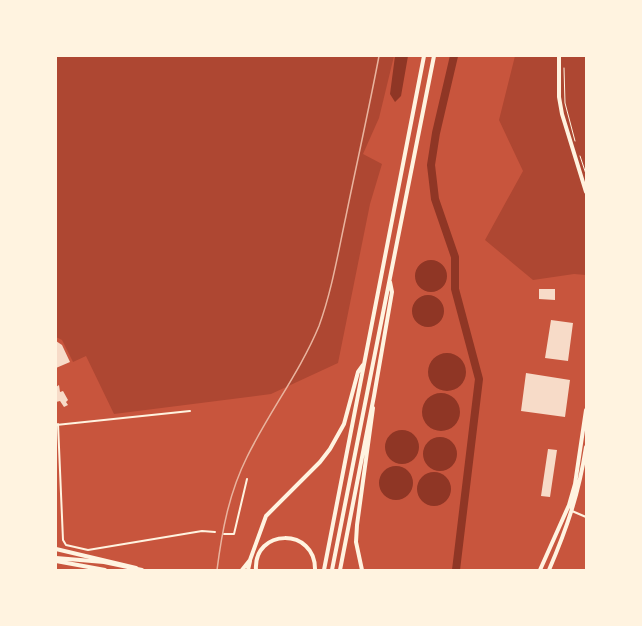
<svg xmlns="http://www.w3.org/2000/svg" width="642" height="626" font-family="Poppins,sans-serif">
  <style>
    .green { fill: #ae4732 }
    .water { fill: #8f3625 }
    .lines { fill: none; stroke-linecap: round; stroke-linejoin: round }
    .river { stroke: #8f3625; stroke-width: 8 }
    .building { fill: #f7dbc8 }
    .path { stroke: #fff3e0; stroke-width: 1 }
    .minor { stroke: #fff3e0; stroke-width: 2 }
    .primary { stroke: #fff3e0; stroke-width: 4 }
    .trunk { stroke: #fff3e0; stroke-width: 4 }
    .motorway { stroke: #fff3e0; stroke-width: 4 }
    .rail { stroke: #e9b49f; stroke-width: 1.5 }
  </style>
  <rect width="100%" height="100%" fill="#c8553d"/>
  <path class="green" d="M 56,56 L 394,56 L 379,118 L 363,154 L 382,164 L 370,204 L 338,363 L 271,394 L 114,414 L 86,356 L 73,362 L 62,340 L 56,337 Z
    M 515,56 L 586,56 L 586,275 L 574,274 L 533,280 L 485,240 L 523,171 L 499,120 Z"/>
  <path class="water" d="M 395,56 L 408,56 L 401,96 L 395,102 L 390,94 Z
    M415 276a16 16 0 1 1 32 0a16 16 0 1 1-32 0Z
    M412 311a16 16 0 1 1 32 0a16 16 0 1 1-32 0Z
    M428 372a19 19 0 1 1 38 0a19 19 0 1 1-38 0Z
    M422 412a19 19 0 1 1 38 0a19 19 0 1 1-38 0Z
    M385 447a17 17 0 1 1 34 0a17 17 0 1 1-34 0Z
    M423 454a17 17 0 1 1 34 0a17 17 0 1 1-34 0Z
    M379 483a17 17 0 1 1 34 0a17 17 0 1 1-34 0Z
    M417 489a17 17 0 1 1 34 0a17 17 0 1 1-34 0Z"/>
  <g class="lines">
    <path class="river" d="M 454,56 L 436,133 L 431,165 L 435,199 L 455,257 L 455,289 L 479,379 L 456,570"/>
  </g>
  <path class="building" d="M 539,289 L 555,289 L 555,300 L 539,299 Z
    M 551,320 L 573,323 L 568,361 L 545,358 Z
    M 56,341 L 62,345 L 70,362 L 56,368 Z
    M 526,373 L 570,380 L 565,417 L 521,411 Z
    M 59,385 L 60,392 L 63,391 L 68,400 L 66,402 L 68,405 L 64,407 L 60,401 L 56,402 L 56,387 Z
    M 548,449 L 557,450 L 550,497 L 541,496 Z"/>
  <g class="lines">
    <path class="path" d="M 564,68 L 565,103 L 575,141
      M 580,156 L 586,174"/>
    <path class="minor" d="M 58,424 L 63,540 L 66,545 L 88,550 L 202,531 L 215,532
      M 56,425 L 190,411
      M 569,505 L 572,511 L 586,517
      M 224,534 L 234,534 L 247,479"/>
    <path class="primary" d="M 559,56 L 559,97 L 562,114 L 586,192
      M 56,549 L 136,568
      M 540,570 L 569,505 L 575,484 L 586,410
      M 549,570 C 567,528 579,493 586,447"/>
    <path class="trunk" d="M 56,558 L 104,562 L 142,570
      M 56,561 L 105,570"/>
    <path class="motorway" d="M 242,570 L 250,560 L 266,516 L 320,462 L 330,449 L 344,424 L 358,372 L 363,365
      M 248,570 L 250,561
      M 256,570 C 253,528 316,527 315,570
      M 324,570 L 424,56
      M 332,570 L 434,56
      M 340,570 L 374,396 L 392,292 L 390,282
      M 362,570 L 356,542 L 357,525 L 373,408"/>
    <path class="rail" d="M 217,570 C 222,531 229,493 247,457 C 269,412 300,372 319,326 C 332,290 338,253 346,216 C 357,162 369,109 379,56"/>
  </g>
  <rect width="642" height="626" fill="none" stroke="#fff3e0" stroke-width="114"/>
</svg>
